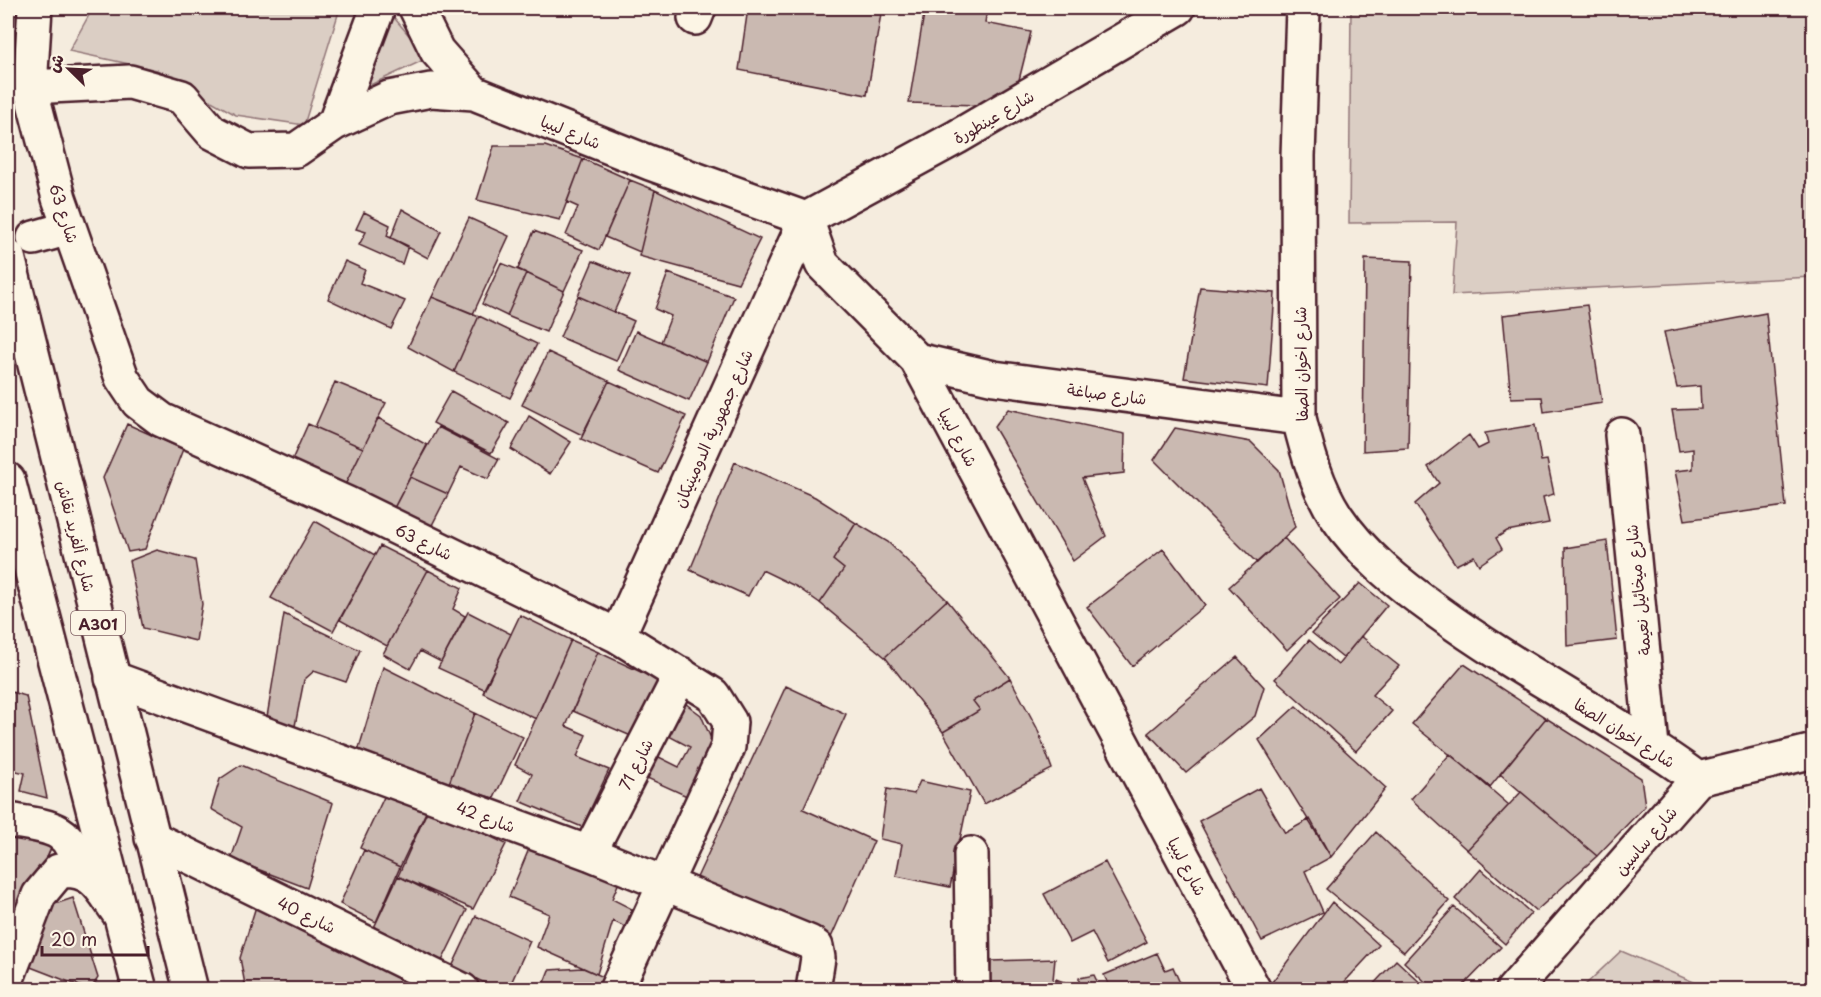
<svg xmlns="http://www.w3.org/2000/svg" width="1821" height="997" font-family="'Playpen Sans','Playpen Sans Arabic',sans-serif">
  <style>
    .green { fill: #dbcec4; stroke: #927678; stroke-width: 1.5 }
    .building { fill: #cab9b1; stroke: #4a1f2b; stroke-width: 1.5 }
    .lines { fill: none; stroke-linecap: round; stroke-linejoin: round }
    .minor-casing { stroke: #4a1f2b; stroke-width: 38 }
    .highway-casing { stroke: #4a1f2b; stroke-width: 38 }
    .minor { stroke: #fcf5e5; stroke-width: 33 }
    .highway { stroke: #fcf5e5; stroke-width: 33 }
    .labels { text-anchor: middle; dominant-baseline: central; stroke-width: 4.5; stroke-linejoin: round; paint-order: stroke }
    .shield { fill: #fcf5e5; stroke: #7f5f63; stroke-width: 1.5 }
    .shield-label { font-size: 15px; font-weight: bold; fill: #4a1f2b }
    .street-label { font-size: 16px; fill: #4a1f2b; stroke: #fcf5e5 }
  </style>
  <rect width="100%" height="100%" fill="#f5ecde"/>
  <filter id="ink" filterUnits="userSpaceOnUse"><feTurbulence type="fractalNoise" baseFrequency=".0167" numOctaves="2"/><feDisplacementMap in="SourceGraphic" scale="12" xChannelSelector="R" yChannelSelector="G"/><feConvolveMatrix kernelMatrix="1 2 1 2 8 2 1 2 1" color-interpolation-filters="sRGB"/></filter>
  <g filter="url(#ink)">
    <path class="green" d="M 93,8 L 340,8 L 304,125 L 236,115 L 157,70 L 69,51 Z
      M 1351,8 L 1813,8 L 1813,277 L 1452,295 L 1457,222 L 1349,223 Z
      M 391,14 L 428,58 L 368,86 Z
      M 1621,951 L 1710,989 L 1711,989 L 1581,989 Z"/>
    <path class="building" d="M 748,8 L 882,8 L 867,95 L 739,70 Z
      M 925,8 L 987,8 L 985,23 L 1031,32 L 1019,80 L 979,105 L 909,103 Z
      M 494,146 L 545,146 L 583,159 L 560,220 L 477,200 Z
      M 583,159 L 630,180 L 599,250 L 566,235 L 578,207 L 567,202 Z
      M 630,180 L 655,190 L 640,252 L 605,237 Z
      M 655,190 L 760,239 L 738,283 L 639,256 Z
      M 402,209 L 441,231 L 428,258 L 391,238 Z
      M 364,212 L 390,225 L 387,236 L 408,246 L 402,264 L 359,245 L 366,232 L 356,229 Z
      M 469,218 L 509,236 L 473,314 L 432,297 Z
      M 534,231 L 583,250 L 564,291 L 518,269 Z
      M 1365,259 L 1412,261 L 1408,448 L 1363,451 Z
      M 345,261 L 365,270 L 360,283 L 405,301 L 391,329 L 328,299 Z
      M 593,261 L 630,276 L 614,312 L 578,296 Z
      M 501,263 L 526,273 L 507,316 L 482,304 Z
      M 526,273 L 564,291 L 546,332 L 507,316 Z
      M 668,273 L 734,297 L 707,362 L 661,342 L 671,316 L 655,309 Z
      M 1200,287 L 1275,293 L 1268,388 L 1184,378 Z
      M 578,296 L 634,321 L 616,361 L 560,337 Z
      M 432,297 L 479,316 L 454,372 L 408,347 Z
      M 1587,305 L 1602,403 L 1544,412 L 1542,397 L 1511,398 L 1503,315 Z
      M 1766,313 L 1786,506 L 1685,520 L 1675,471 L 1693,469 L 1693,449 L 1679,451 L 1672,410 L 1701,409 L 1700,386 L 1677,388 L 1664,332 Z
      M 479,316 L 537,344 L 510,398 L 454,372 Z
      M 636,331 L 707,362 L 689,401 L 619,370 Z
      M 548,352 L 609,381 L 582,435 L 522,405 Z
      M 609,381 L 686,416 L 658,473 L 581,439 Z
      M 335,382 L 386,403 L 363,448 L 315,427 Z
      M 451,391 L 509,423 L 491,453 L 433,423 Z
      M 1008,409 L 1125,434 L 1124,473 L 1082,478 L 1106,536 L 1073,561 L 994,427 Z
      M 529,416 L 571,442 L 550,474 L 511,449 Z
      M 378,418 L 427,445 L 393,510 L 345,485 Z
      M 127,424 L 183,449 L 145,549 L 128,552 L 103,478 Z
      M 308,424 L 363,448 L 345,485 L 292,460 Z
      M 1535,425 L 1541,461 L 1547,460 L 1554,494 L 1543,497 L 1549,523 L 1507,531 L 1496,538 L 1502,549 L 1479,565 L 1474,556 L 1456,565 L 1415,504 L 1439,483 L 1428,467 L 1469,435 L 1478,449 L 1488,444 L 1485,433 Z
      M 438,427 L 499,459 L 488,479 L 461,467 L 448,494 L 410,477 Z
      M 1175,428 L 1251,442 L 1279,470 L 1295,527 L 1257,563 L 1154,460 Z
      M 735,462 L 815,497 L 856,523 L 833,560 L 844,569 L 820,603 L 797,587 L 762,570 L 748,596 L 690,570 Z
      M 410,477 L 448,494 L 431,527 L 393,510 Z
      M 315,521 L 375,555 L 333,631 L 271,598 Z
      M 856,523 L 888,542 L 947,600 L 885,657 L 820,603 L 844,569 L 833,560 Z
      M 1284,538 L 1340,599 L 1287,650 L 1229,587 Z
      M 1607,541 L 1617,640 L 1567,646 L 1565,548 Z
      M 380,546 L 428,570 L 387,646 L 340,620 Z
      M 1163,549 L 1205,605 L 1132,666 L 1087,607 Z
      M 157,550 L 195,560 L 202,604 L 196,641 L 143,628 L 129,561 Z
      M 428,570 L 462,588 L 453,609 L 465,616 L 441,662 L 420,651 L 410,669 L 383,654 Z
      M 1360,583 L 1387,605 L 1343,658 L 1312,633 Z
      M 947,600 L 1010,678 L 973,701 L 980,710 L 943,732 L 885,657 Z
      M 468,612 L 511,634 L 484,689 L 438,668 Z
      M 284,614 L 360,650 L 346,682 L 314,671 L 304,680 L 294,731 L 266,723 Z
      M 520,615 L 571,640 L 536,719 L 483,693 Z
      M 1361,636 L 1399,666 L 1372,695 L 1392,711 L 1356,751 L 1275,679 L 1309,640 L 1338,665 Z
      M 571,640 L 598,652 L 566,726 L 586,735 L 577,757 L 609,770 L 582,827 L 520,801 L 532,774 L 515,765 Z
      M 598,652 L 658,680 L 631,736 L 573,711 Z
      M 1237,657 L 1264,687 L 1255,716 L 1186,773 L 1148,733 Z
      M 1464,664 L 1546,718 L 1490,787 L 1412,724 Z
      M 383,667 L 475,713 L 448,786 L 357,755 Z
      M 1010,678 L 1037,728 L 1052,769 L 984,804 L 943,732 L 980,710 L 973,701 Z
      M 786,686 L 846,714 L 803,809 L 874,841 L 829,942 L 694,884 Z
      M 8,691 L 26,696 L 47,798 L 21,791 L 25,773 L 8,769 Z
      M 682,701 L 701,715 L 712,741 L 689,797 L 647,778 L 657,756 L 679,767 L 690,747 L 665,734 Z
      M 1296,706 L 1386,788 L 1331,857 L 1259,740 Z
      M 475,713 L 523,737 L 494,798 L 448,786 Z
      M 1546,718 L 1641,778 L 1645,806 L 1597,856 L 1500,774 Z
      M 1450,754 L 1509,805 L 1467,850 L 1411,799 Z
      M 241,765 L 333,803 L 307,888 L 231,859 L 242,827 L 211,809 L 220,779 Z
      M 920,781 L 970,792 L 950,887 L 896,876 L 902,844 L 880,839 L 887,789 L 914,794 Z
      M 1259,788 L 1285,833 L 1310,819 L 1331,857 L 1305,871 L 1323,912 L 1262,941 L 1199,821 Z
      M 1521,792 L 1597,856 L 1536,911 L 1467,850 Z
      M 385,795 L 426,812 L 400,867 L 360,848 Z
      M 429,807 L 506,844 L 473,909 L 398,876 Z
      M 8,829 L 54,841 L 8,949 Z
      M 1376,832 L 1449,901 L 1404,952 L 1326,889 Z
      M 531,844 L 619,882 L 612,899 L 632,909 L 625,927 L 613,921 L 597,974 L 537,947 L 549,914 L 509,897 Z
      M 364,850 L 400,867 L 376,922 L 340,904 Z
      M 1105,862 L 1147,942 L 1108,963 L 1092,932 L 1070,943 L 1044,894 Z
      M 1481,869 L 1531,913 L 1505,944 L 1455,899 Z
      M 398,876 L 467,910 L 440,965 L 371,934 Z
      M 73,898 L 98,978 L 90,990 L 28,966 L 52,905 Z
      M 1332,902 L 1379,945 L 1337,990 L 1276,990 L 1272,982 Z
      M 257,903 L 410,976 L 403,990 L 246,990 L 240,958 Z
      M 1454,907 L 1501,947 L 1459,990 L 1434,990 L 1404,962 Z
      M 476,916 L 530,941 L 508,990 L 499,990 L 452,967 Z
      M 1157,953 L 1165,970 L 1173,967 L 1183,990 L 1111,990 L 1104,975 Z
      M 1055,959 L 1052,990 L 990,990 L 991,961 Z
      M 1396,960 L 1428,990 L 1368,990 Z
      M 583,968 L 606,978 L 600,990 L 541,990 L 549,970 Z
      M 1094,975 L 1101,990 L 1054,990 L 1056,979 L 1079,988 L 1079,978 Z"/>
    <g class="lines">
      <g class="minor-casing">
        <path id="minor" d="M 35,8 L 30,87 L 59,198 L 122,378 L 138,402 L 162,420 L 348,504 L 618,636 L 713,695 L 730,722 L 728,747 L 616,990
          M 416,8 L 437,51 L 474,93
          M 1303,8 L 1298,156 L 1299,418 C 1307,451 1317,487 1336,516 C 1362,555 1400,585 1438,612 C 1521,673 1614,718 1698,779
          M 695,18 L 699,8
          M 30,87 L 130,82 L 182,97 L 212,132 L 249,151 L 296,150 L 335,123 L 389,98 L 431,90 L 474,93 L 650,163 L 806,219
          M 335,123 L 378,8
          M 806,219 L 822,264 L 917,360 L 1254,990
          M 806,219 L 957,137 L 1178,8
          M 34,238 L 69,228
          M 917,360 L 994,378 L 1299,418
          M 1622,435 L 1652,746
          M 618,636 L 806,219
          M 112,678 L 589,853 L 809,942 L 816,947 L 818,958 L 813,990
          M 8,820 C 42,826 76,825 76,869
          M 152,838 L 462,990
          M 589,853 L 681,674
          M 971,854 L 973,990
          M 8,976 L 39,895 L 59,871 C 95,867 102,891 121,916
          M 1513,990 L 1698,779 L 1814,751"/>
      </g>
      <g class="highway-casing">
        <path id="highway" d="M 8,257 L 191,990
          M 8,480 L 140,990"/>
      </g>
      <use href="#minor" class="minor"/>
      <use href="#highway" class="highway"/>
    </g>
  </g>
  <g class="labels">
    <rect class="shield" x="71" y="611" width="54" height="24" rx="4.5"/>
    <g class="shield-label">
      <text x="98" y="623">A301</text>
    </g>
    <g class="street-label">
      <text transform="translate(993 116) rotate(-30)">شارع عينطورة</text>
      <text transform="translate(571 131) rotate(22)">شارع ليبيا</text>
      <text transform="translate(65 213) rotate(72)">شارع 63</text>
      <text transform="translate(1300 364) rotate(-91)">شارع اخوان الصفا</text>
      <text transform="translate(1107 393) rotate(7)">شارع صباغة</text>
      <text transform="translate(712 428) rotate(-66)">شارع جمهورية الدومينيكان</text>
      <text transform="translate(959 437) rotate(62)">شارع ليبيا</text>
      <text transform="translate(77 536) rotate(76)">شارع ألفريد نقاش</text>
      <text transform="translate(424 541) rotate(26)">شارع 63</text>
      <text transform="translate(1637 590) rotate(-96)">شارع ميخائيل نعيمة</text>
      <text transform="translate(1625 732) rotate(32)">شارع اخوان الصفا</text>
      <text transform="translate(635 764) rotate(-63)">شارع 71</text>
      <text transform="translate(486 816) rotate(20)">شارع 42</text>
      <text transform="translate(1645 840) rotate(-49)">شارع ساسين</text>
      <text transform="translate(1188 866) rotate(62)">شارع ليبيا</text>
      <text transform="translate(307 914) rotate(26)">شارع 40</text>
    </g>
  </g>
  <rect width="1821" height="997" fill="none" stroke="#fcf5e5" stroke-width="30"/>
  <rect x="15" y="15" width="1791" height="967" fill="none" stroke="#4a1f2b" stroke-width="2" filter="url(#ink)"/>
  <g transform="translate(69 69) rotate(294)" stroke="#fcf5e5" stroke-width="4.5" paint-order="stroke">
  <path d="M0-4.5L10 22L0 15L-10 22Z" fill="#4a1f2b"/>
  <text y="-9" font-size="16" font-weight="bold" text-anchor="middle" fill="#4a1f2b">ش</text>
  </g>
  <path d="M42 946v9h106v-9" fill="none" stroke="#4a1f2b" stroke-width="3"/>
  <text x="51" y="946" font-size="18" fill="#4a1f2b" stroke="#fcf5e5" stroke-width="4.5" paint-order="stroke">20 m</text>
</svg>
